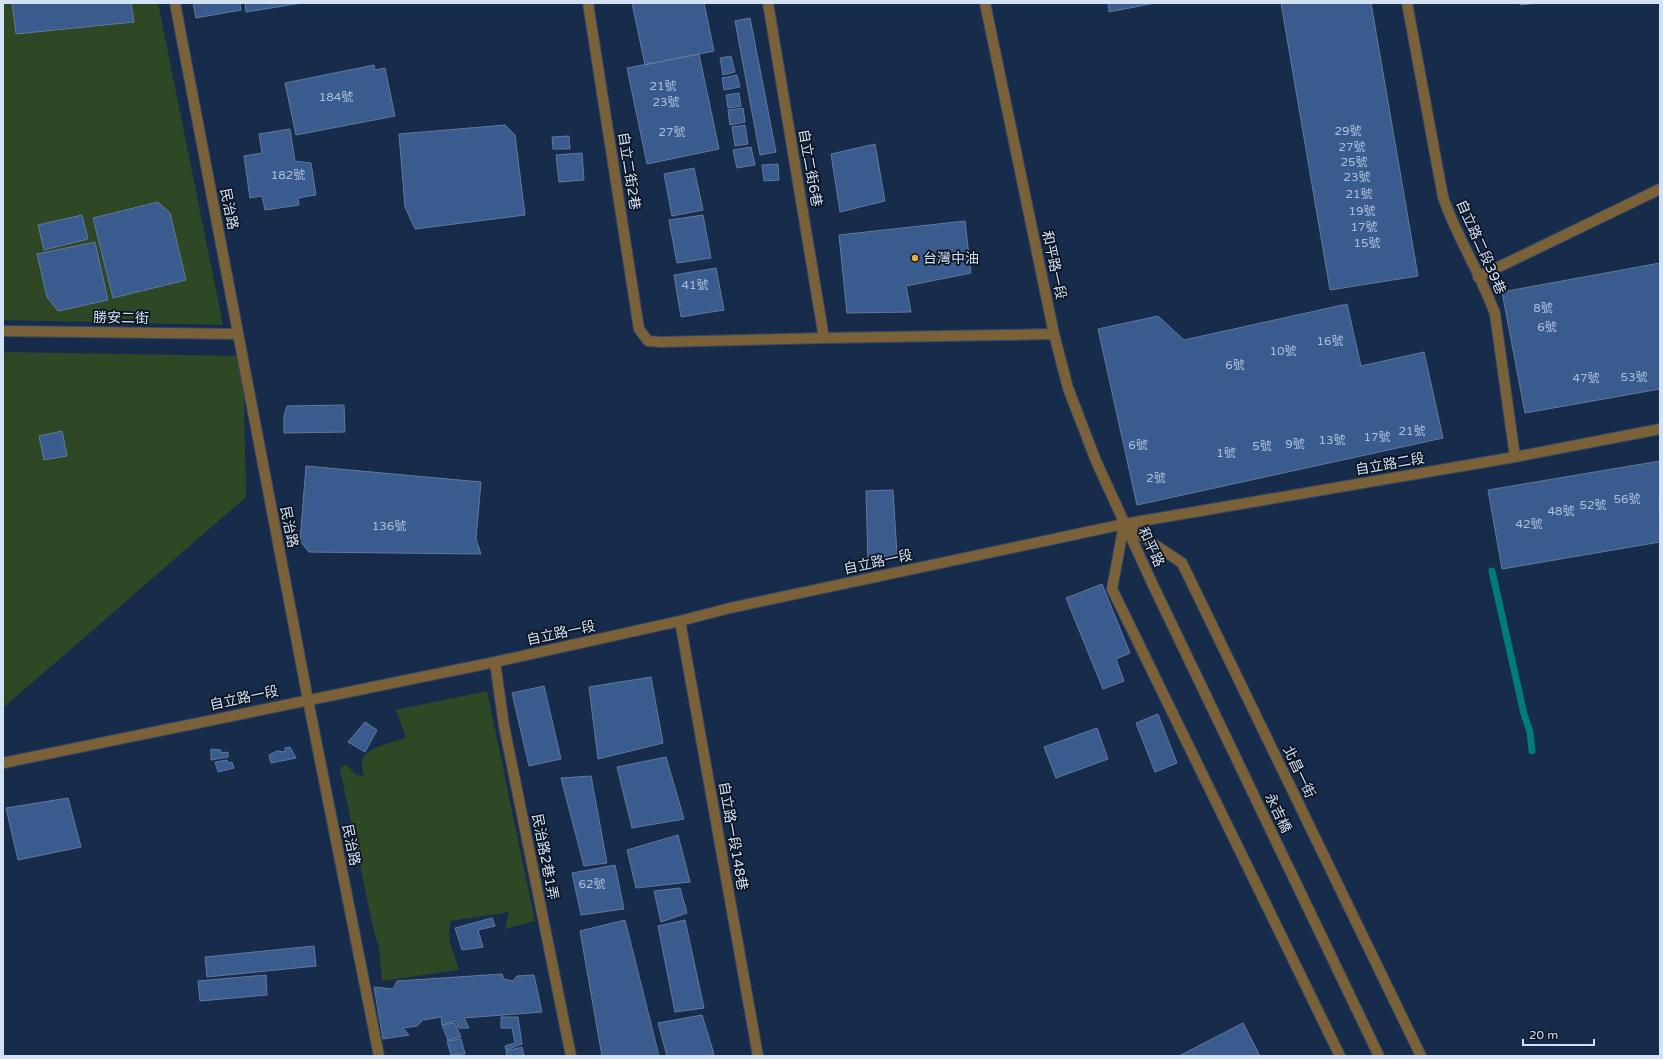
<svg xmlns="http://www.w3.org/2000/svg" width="1663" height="1059" font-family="'Varela Round','Noto Sans TC',sans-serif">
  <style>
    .green { fill: #2e4825 }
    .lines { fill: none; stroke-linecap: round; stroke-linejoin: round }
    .stream { stroke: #007b7e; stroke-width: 7 }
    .building { fill: #3a5b8d; stroke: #61799d }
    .lane-casing { stroke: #354966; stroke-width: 12 }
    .street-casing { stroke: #354966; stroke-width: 12 }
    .lane { stroke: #7b6137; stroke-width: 10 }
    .street { stroke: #7b6137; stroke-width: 10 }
    .poi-dot { fill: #e9ab38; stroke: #0b1522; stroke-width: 1.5 }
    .labels { text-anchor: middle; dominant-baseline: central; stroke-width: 3.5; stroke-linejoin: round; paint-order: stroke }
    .number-label { font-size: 12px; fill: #adc0db }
    .street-label { font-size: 14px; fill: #d3e1f5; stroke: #0b1522 }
    .poi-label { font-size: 14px; fill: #d3e1f5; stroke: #0b1522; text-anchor: start }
  </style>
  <rect width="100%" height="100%" fill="#172c4b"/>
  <path class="green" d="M 3,3 L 158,3 L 223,325 L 3,320 Z
    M 3,352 L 243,356 L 246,497 L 3,708 Z
    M 487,691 L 535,921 L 505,929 L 509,912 L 450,921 L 449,940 L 459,970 L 382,981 L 379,947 L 374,932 L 340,769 L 346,764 L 356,775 L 364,776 C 363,771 361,764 362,760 C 366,747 394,742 406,738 L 396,710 Z"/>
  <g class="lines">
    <path class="stream" d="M 1492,571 L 1524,714 L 1530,732 L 1532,751"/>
  </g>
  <path class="building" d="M 12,3 L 131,3 L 134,22 L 16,34 Z
    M 193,3 L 240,3 L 241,10 L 196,18 Z
    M 245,3 L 302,3 L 246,12 Z
    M 632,3 L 704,3 L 714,51 L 645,65 Z
    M 1108,3 L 1155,3 L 1109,12 Z
    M 1281,3 L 1371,3 L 1418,276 L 1330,290 Z
    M 1520,3 L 1538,3 L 1520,5 Z
    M 750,18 L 776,152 L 760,155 L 735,21 Z
    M 699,54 L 719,149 L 647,164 L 627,68 Z
    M 731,56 L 735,72 L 723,75 L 720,58 Z
    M 374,65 L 375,70 L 385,68 L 395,116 L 296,135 L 285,83 Z
    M 737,75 L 740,87 L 724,90 L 722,78 Z
    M 739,93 L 741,106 L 728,108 L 726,95 Z
    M 743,108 L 745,122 L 730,125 L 728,110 Z
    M 505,125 L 515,135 L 525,215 L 415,229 L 405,207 L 399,134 Z
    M 745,125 L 748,144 L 735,146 L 732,127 Z
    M 290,129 L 295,161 L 311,163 L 316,195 L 298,198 L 299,205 L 265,210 L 262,196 L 250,198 L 244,156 L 262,153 L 259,134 Z
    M 569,136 L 570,149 L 553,149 L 552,137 Z
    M 875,144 L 885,201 L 840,212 L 831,154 Z
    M 751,147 L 755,165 L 737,168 L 733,150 Z
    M 582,153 L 584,180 L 559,182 L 556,155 Z
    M 778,164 L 779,180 L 764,181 L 762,165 Z
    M 694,168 L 703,210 L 672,216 L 664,174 Z
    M 158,202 L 170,213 L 186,280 L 113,298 L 93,218 Z
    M 82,215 L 88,239 L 44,250 L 38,225 Z
    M 703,215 L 711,258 L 677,263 L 669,220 Z
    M 965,221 L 971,273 L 906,286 L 911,312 L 847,313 L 839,235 Z
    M 95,242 L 108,300 L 58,311 L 47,297 L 37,254 Z
    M 1660,263 L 1660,389 L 1525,413 L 1502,292 Z
    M 716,268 L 724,310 L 681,317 L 674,275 Z
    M 1347,304 L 1361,366 L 1424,352 L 1443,438 L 1137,505 L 1098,329 L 1158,316 L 1184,340 Z
    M 344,405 L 345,432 L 284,433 L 284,416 L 287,406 Z
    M 62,431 L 67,456 L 44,460 L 39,436 Z
    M 1660,461 L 1660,542 L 1502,569 L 1488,490 Z
    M 306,466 L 481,482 L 476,539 L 481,554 L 309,552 L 300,541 Z
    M 893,490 L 897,555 L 868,560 L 866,491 Z
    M 1102,584 L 1130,653 L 1116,659 L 1124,681 L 1103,689 L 1066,598 Z
    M 651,677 L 663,743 L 598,759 L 589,687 Z
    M 544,686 L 561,759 L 529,766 L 512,693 Z
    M 1158,714 L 1177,763 L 1155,772 L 1136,723 Z
    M 365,722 L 377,730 L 365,752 L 348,742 Z
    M 1097,728 L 1108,759 L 1056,778 L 1044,747 Z
    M 290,747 L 296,758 L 271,763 L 269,755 L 277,751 L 285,752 L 285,748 Z
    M 211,749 L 221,750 L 221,753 L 228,752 L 228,757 L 211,760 Z
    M 666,757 L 684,819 L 632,828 L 617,767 Z
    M 227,760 L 228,763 L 232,762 L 234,768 L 218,772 L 215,762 Z
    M 591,776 L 607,863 L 584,866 L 561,778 Z
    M 68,798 L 81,847 L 18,860 L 6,808 Z
    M 678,835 L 690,882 L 636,888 L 627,850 Z
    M 615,865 L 624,909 L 581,915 L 572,873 Z
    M 680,888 L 687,913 L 661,922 L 654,891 Z
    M 492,918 L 495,926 L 478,930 L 483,947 L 462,950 L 455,928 Z
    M 625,920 L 659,1056 L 602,1056 L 580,931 Z
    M 685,920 L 704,1008 L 675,1012 L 658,926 Z
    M 314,946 L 316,966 L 207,977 L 205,957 Z
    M 502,974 L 504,979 L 513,981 L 517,976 L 534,975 L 542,1012 L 464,1018 L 469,1028 L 459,1028 L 456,1021 L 442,1025 L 441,1017 L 423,1020 L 417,1026 L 403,1028 L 409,1035 L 383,1039 L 374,987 L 393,989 L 397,981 Z
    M 266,975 L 267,995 L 200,1001 L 198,981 Z
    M 702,1015 L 714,1054 L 707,1056 L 667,1056 L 658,1023 Z
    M 501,1017 L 518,1017 L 522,1044 L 506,1050 L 505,1046 L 515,1043 L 512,1028 L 501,1028 Z
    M 455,1023 L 461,1037 L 448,1040 L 442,1025 Z
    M 1243,1023 L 1260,1056 L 1179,1056 Z
    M 461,1039 L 465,1054 L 451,1055 L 447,1041 Z
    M 522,1047 L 524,1056 L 507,1056 L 506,1051 Z"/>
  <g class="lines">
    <g class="lane-casing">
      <path id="lane" d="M 588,3 L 639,329 L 648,341 L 661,342 L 824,338 L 1054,334
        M 768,3 L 824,338
        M 3,331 L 238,334"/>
    </g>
    <g class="street-casing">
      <path id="street" d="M 175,3 L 308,700 L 379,1056
        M 985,3 L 1054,334 L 1068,388 L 1096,461 L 1152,583 L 1379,1056
        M 1407,3 L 1443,197 C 1457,238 1481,274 1495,314 L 1515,457
        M 1478,277 L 1660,189
        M 1124,524 L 1182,563 L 1421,1056
        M 1124,524 L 1112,589 L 1340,1056
        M 680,621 L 758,1056
        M 495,662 L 504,726 L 571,1056
        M 3,763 L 495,662 L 680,621 L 730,608 L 1124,524 L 1515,457 L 1660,429"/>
    </g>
    <use href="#lane" class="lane"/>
    <use href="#street" class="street"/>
  </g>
  <circle class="poi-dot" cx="915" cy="258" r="4"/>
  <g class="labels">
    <g class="number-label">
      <text x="663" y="86">21號</text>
      <text x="336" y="97">184號</text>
      <text x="666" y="102">23號</text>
      <text x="1348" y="131">29號</text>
      <text x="672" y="132">27號</text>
      <text x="1352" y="147">27號</text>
      <text x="1354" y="162">25號</text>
      <text x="288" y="175">182號</text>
      <text x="1357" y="177">23號</text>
      <text x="1359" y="194">21號</text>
      <text x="1362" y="211">19號</text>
      <text x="1364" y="227">17號</text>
      <text x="1367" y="243">15號</text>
      <text x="695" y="285">41號</text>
      <text x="1543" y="308">8號</text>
      <text x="1547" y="327">6號</text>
      <text x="1330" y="341">16號</text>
      <text x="1283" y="351">10號</text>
      <text x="1235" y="365">6號</text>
      <text x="1634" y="377">53號</text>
      <text x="1586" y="378">47號</text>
      <text x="1412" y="431">21號</text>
      <text x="1377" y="437">17號</text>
      <text x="1332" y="440">13號</text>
      <text x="1295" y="444">9號</text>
      <text x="1138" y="445">6號</text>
      <text x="1262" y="446">5號</text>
      <text x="1226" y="453">1號</text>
      <text x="1156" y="478">2號</text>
      <text x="1627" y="499">56號</text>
      <text x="1593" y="505">52號</text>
      <text x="1561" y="511">48號</text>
      <text x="1529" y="524">42號</text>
      <text x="389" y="526">136號</text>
      <text x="592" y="884">62號</text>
    </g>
    <g class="street-label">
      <text transform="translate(810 168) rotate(80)">自立二街6巷</text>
      <text transform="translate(629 171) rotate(81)">自立二街2巷</text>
      <text transform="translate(229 209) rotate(79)">民治路</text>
      <text transform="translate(1481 247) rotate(66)">自立路二段39巷</text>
      <text transform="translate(1054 265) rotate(78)">和平路一段</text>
      <text transform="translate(121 318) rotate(1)">勝安二街</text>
      <text transform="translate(1390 464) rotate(-10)">自立路二段</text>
      <text transform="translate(289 527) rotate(79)">民治路</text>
      <text transform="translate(1151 547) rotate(65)">和平路</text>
      <text transform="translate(878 562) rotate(-12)">自立路一段</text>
      <text transform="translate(561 633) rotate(-12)">自立路一段</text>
      <text transform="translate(244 698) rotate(-12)">自立路一段</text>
      <text transform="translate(1299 772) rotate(64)">北昌一街</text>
      <text transform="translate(1278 813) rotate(64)">永吉橋</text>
      <text transform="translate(733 836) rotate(80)">自立路一段148巷</text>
      <text transform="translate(351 845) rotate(79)">民治路</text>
      <text transform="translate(545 857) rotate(79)">民治路2巷1弄</text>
    </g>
    <g class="poi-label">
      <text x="923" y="258">台灣中油</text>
    </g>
  </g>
  <rect width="1663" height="1059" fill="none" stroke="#d3e1f5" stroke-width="8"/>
  <path d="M1523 1039v6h71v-6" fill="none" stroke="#d3e1f5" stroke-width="2"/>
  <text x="1529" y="1039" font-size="12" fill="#d3e1f5" stroke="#0b1522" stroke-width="3" paint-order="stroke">20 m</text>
</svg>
